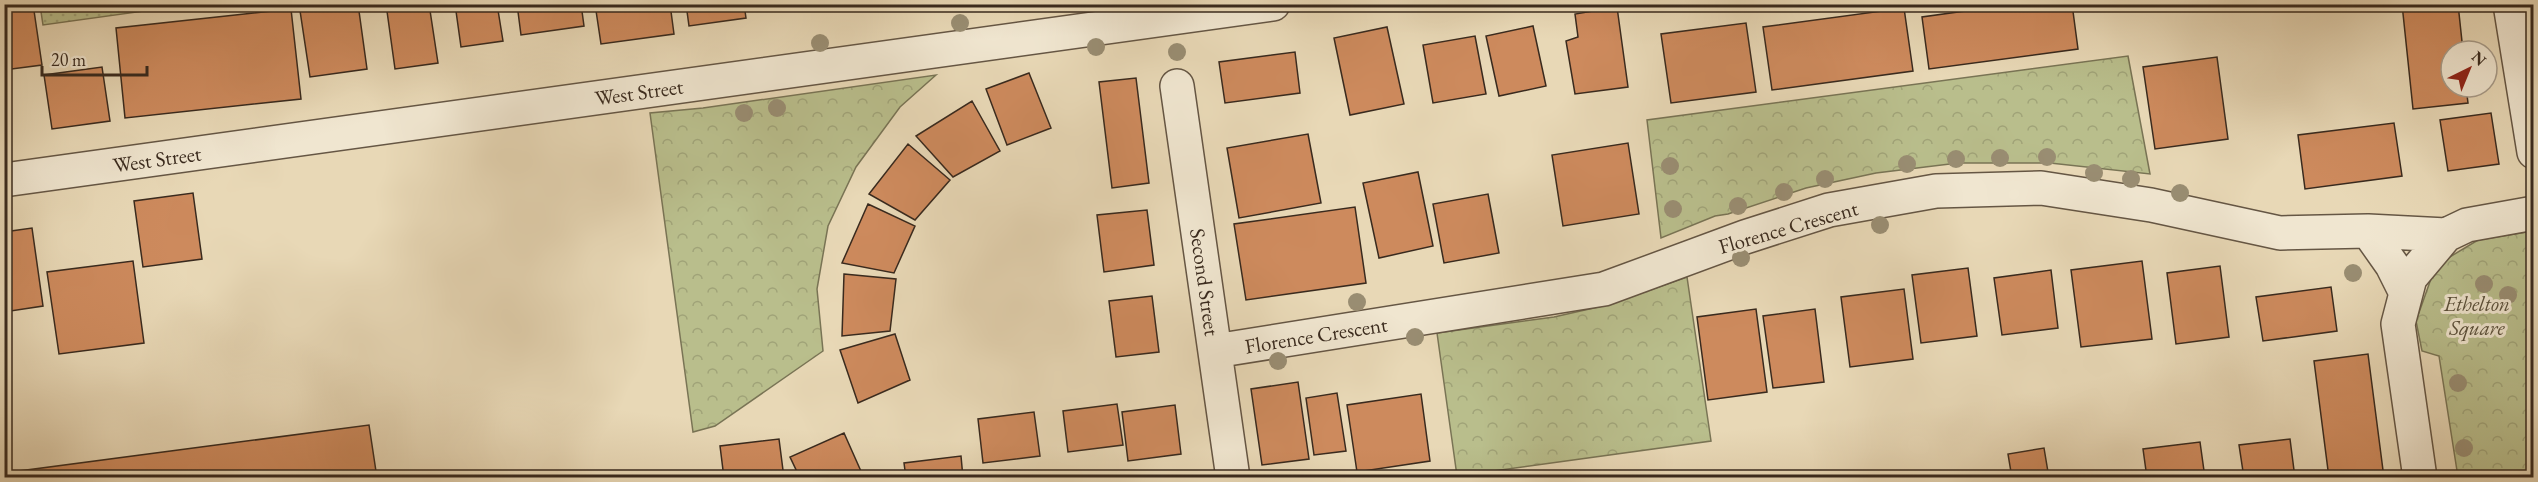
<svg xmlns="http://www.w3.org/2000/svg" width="2538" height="482" font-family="'EB Garamond',serif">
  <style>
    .park { fill: url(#park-crowns); stroke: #797455; stroke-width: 1.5 }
    .garden { fill: url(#garden-dots); stroke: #797455; stroke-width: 1.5 }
    .building { fill: #cd8a5d; stroke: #392a1e; stroke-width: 1.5 }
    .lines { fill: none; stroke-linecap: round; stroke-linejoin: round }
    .minor-casing { stroke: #655644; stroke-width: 36 }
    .minor { stroke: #f0e6d0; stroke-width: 33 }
    .tree { fill: #998d72 }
    .labels { text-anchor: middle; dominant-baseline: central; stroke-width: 6; stroke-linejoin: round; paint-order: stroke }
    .street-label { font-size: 21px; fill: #392a1e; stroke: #f0e6d0 }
    .park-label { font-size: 21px; font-style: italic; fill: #594f3a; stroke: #f0e6d0 }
  </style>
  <defs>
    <pattern id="park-crowns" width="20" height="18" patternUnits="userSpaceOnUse" patternTransform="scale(1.5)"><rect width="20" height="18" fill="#b9be8c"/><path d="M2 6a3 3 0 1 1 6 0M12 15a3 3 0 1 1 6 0" fill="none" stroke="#a0a378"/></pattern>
    <pattern id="garden-dots" width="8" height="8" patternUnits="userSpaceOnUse" patternTransform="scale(1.5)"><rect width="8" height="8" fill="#b9be8c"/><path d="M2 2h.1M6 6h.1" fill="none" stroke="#a0a378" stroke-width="1.8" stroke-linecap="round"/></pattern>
  </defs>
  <rect width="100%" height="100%" fill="#e8d8b6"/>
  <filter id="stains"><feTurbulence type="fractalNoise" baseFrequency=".00333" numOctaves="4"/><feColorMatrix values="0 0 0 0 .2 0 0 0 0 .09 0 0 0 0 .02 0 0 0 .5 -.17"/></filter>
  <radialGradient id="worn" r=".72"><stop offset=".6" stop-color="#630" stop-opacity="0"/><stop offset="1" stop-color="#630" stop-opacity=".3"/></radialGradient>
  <path class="park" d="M 2128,56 L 2150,174 L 2050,163 L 1958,163 L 1876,173 L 1806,188 L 1728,214 L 1715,216 L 1661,238 L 1647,120 Z
    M 936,75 L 900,107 L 856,167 L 828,226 L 817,289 L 823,351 L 715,426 L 693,432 L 650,113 L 703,108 Z
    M 2533,231 L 2533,477 L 2458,477 L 2439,356 L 2422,351 L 2416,321 L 2432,276 L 2448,258 L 2478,240 Z
    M 1687,277 L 1711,441 L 1457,476 L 1437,333 L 1554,317 L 1607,305 Z"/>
  <path class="garden" d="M 156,4 L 166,8 L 43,25 L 40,5 Z"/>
  <path class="building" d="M 4,4 L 33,4 L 42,65 L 4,70 Z
    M 299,4 L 358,4 L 367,69 L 310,77 Z
    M 386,4 L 429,4 L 438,63 L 395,69 Z
    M 455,4 L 497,4 L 503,41 L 461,47 Z
    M 517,4 L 581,4 L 584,26 L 521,35 Z
    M 595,4 L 670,4 L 674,34 L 601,44 Z
    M 686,4 L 744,4 L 746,18 L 689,26 Z
    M 2016,4 L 2072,4 L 2078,49 L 1929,69 L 1922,17 Z
    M 2402,4 L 2458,4 L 2463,51 L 2451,51 L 2451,87 L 2466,87 L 2468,103 L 2413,109 Z
    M 1617,7 L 1628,87 L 1575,94 L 1566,41 L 1578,37 L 1575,14 Z
    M 1904,8 L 1913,71 L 1772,90 L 1763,27 Z
    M 291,9 L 301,99 L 125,118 L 116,28 Z
    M 1746,23 L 1756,92 L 1671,103 L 1661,34 Z
    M 1533,26 L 1546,86 L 1499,96 L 1486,36 Z
    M 1387,27 L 1404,104 L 1350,115 L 1334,38 Z
    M 1475,36 L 1486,94 L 1433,103 L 1423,45 Z
    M 1295,52 L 1300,93 L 1225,103 L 1219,62 Z
    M 2217,57 L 2228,139 L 2155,149 L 2143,67 Z
    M 102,67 L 110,121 L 52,129 L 44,75 Z
    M 1029,73 L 1051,128 L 1007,145 L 986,89 Z
    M 1136,78 L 1149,183 L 1112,188 L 1099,82 Z
    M 972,101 L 1000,151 L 953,177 L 916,136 Z
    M 2491,113 L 2499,164 L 2448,171 L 2440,120 Z
    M 2394,123 L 2402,176 L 2305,189 L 2298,135 Z
    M 1308,134 L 1321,203 L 1239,218 L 1227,148 Z
    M 1628,143 L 1639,214 L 1563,226 L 1552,155 Z
    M 908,144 L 950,180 L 915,220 L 869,194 Z
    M 1418,172 L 1433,246 L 1379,258 L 1363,183 Z
    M 193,193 L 202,259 L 143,267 L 134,201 Z
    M 1488,194 L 1499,253 L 1444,263 L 1433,204 Z
    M 868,204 L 915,226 L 894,273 L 842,263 Z
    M 1355,207 L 1366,283 L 1246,300 L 1234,224 Z
    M 1147,210 L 1154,265 L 1104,272 L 1097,215 Z
    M 32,228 L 43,306 L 4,312 L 4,232 Z
    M 133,261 L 144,343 L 59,354 L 47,272 Z
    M 2142,261 L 2152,339 L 2081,347 L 2071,270 Z
    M 2220,266 L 2229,337 L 2176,344 L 2167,273 Z
    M 1968,268 L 1977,336 L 1921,343 L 1912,275 Z
    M 2051,270 L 2058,328 L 2002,335 L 1994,278 Z
    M 844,274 L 896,279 L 890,331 L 842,336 Z
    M 2331,287 L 2337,331 L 2263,341 L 2256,297 Z
    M 1904,289 L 1913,359 L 1850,367 L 1841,297 Z
    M 1152,296 L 1159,352 L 1116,357 L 1109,301 Z
    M 1756,309 L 1767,392 L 1708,400 L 1697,317 Z
    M 1815,309 L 1824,382 L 1773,388 L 1763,316 Z
    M 895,334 L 910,380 L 858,403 L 840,350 Z
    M 2368,354 L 2384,478 L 2329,478 L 2314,361 Z
    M 1298,382 L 1309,459 L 1262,465 L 1251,389 Z
    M 1337,393 L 1346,451 L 1314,455 L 1306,398 Z
    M 1421,394 L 1430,461 L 1357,472 L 1347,405 Z
    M 1117,404 L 1123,445 L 1068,452 L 1063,411 Z
    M 1175,405 L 1181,454 L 1128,461 L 1122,412 Z
    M 1034,412 L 1040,456 L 983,463 L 978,419 Z
    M 369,425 L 377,478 L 4,478 L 4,473 Z
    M 844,433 L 864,478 L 800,478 L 790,457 Z
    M 779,439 L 784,478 L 724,478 L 720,446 Z
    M 2290,439 L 2295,478 L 2244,478 L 2239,445 Z
    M 2200,442 L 2205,478 L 2147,478 L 2143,449 Z
    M 2044,448 L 2049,478 L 2012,478 L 2008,454 Z
    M 961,456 L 963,478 L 906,478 L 904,463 Z"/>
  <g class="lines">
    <g class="minor-casing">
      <path id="minor" d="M 2510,4 L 2534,152
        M 1177,86 L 1233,478
        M 4,180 L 1273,4
        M 2368,231 L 2392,265 L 2406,293
        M 1215,351 L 1604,289 L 1745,237 L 1829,210 L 1936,191 L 2041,188 L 2151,205 L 2280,233 L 2368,231 L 2446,235
        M 2420,478 L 2398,324 L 2410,278 L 2446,235 L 2467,225 L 2534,213"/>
    </g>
    <use href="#minor" class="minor"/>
  </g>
  <g class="tree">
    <circle cx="960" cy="23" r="9"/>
    <circle cx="820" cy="43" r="9"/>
    <circle cx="1096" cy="47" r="9"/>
    <circle cx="1177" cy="52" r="9"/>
    <circle cx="777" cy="108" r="9"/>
    <circle cx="744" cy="113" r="9"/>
    <circle cx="2047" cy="157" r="9"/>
    <circle cx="2000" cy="158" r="9"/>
    <circle cx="1956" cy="159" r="9"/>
    <circle cx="1907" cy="164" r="9"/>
    <circle cx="1670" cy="166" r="9"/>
    <circle cx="2094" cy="173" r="9"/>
    <circle cx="1825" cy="179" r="9"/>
    <circle cx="2131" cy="179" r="9"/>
    <circle cx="1784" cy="192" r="9"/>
    <circle cx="2180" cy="193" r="9"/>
    <circle cx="1738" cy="206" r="9"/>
    <circle cx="1673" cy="209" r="9"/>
    <circle cx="1880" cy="225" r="9"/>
    <circle cx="1741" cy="258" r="9"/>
    <circle cx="2353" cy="273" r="9"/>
    <circle cx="2484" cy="284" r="9"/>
    <circle cx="2508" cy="295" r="9"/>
    <circle cx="1357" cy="302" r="9"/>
    <circle cx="1415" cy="337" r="9"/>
    <circle cx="1278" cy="361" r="9"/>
    <circle cx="2458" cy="383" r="9"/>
    <circle cx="2464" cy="448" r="9"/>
  </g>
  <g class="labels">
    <g class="street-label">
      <text transform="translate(639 92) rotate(-8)">West Street</text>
      <text transform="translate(157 159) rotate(-8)">West Street</text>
      <text transform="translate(1788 227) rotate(-16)">Florence Crescent</text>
      <text transform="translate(1205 282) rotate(82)">Second Street</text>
      <text transform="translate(1316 335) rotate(-9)">Florence Crescent</text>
    </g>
    <g class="park-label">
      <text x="2477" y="303">Ethelton<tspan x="2477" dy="24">Square</tspan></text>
    </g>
  </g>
  <rect width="2538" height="482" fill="none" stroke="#e8d8b6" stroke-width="24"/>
  <rect x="6" y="6" width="2526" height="470" fill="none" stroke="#392a1e" stroke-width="3"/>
  <rect x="12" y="12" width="2514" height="458" fill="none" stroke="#392a1e" stroke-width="1.5"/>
  <g transform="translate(2469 69) rotate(43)"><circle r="28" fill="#f0e6d0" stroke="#a79b89" stroke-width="1.5"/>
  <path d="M0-4.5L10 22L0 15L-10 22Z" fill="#8f2418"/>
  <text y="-9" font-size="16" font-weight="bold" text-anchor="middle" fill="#392a1e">N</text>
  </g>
  <path d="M42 66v9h105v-9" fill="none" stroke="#392a1e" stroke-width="3"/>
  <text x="51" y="66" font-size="18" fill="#392a1e" stroke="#f0e6d0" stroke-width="4.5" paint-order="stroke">20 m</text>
  <rect width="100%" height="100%" filter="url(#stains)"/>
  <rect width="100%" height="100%" fill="url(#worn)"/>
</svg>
